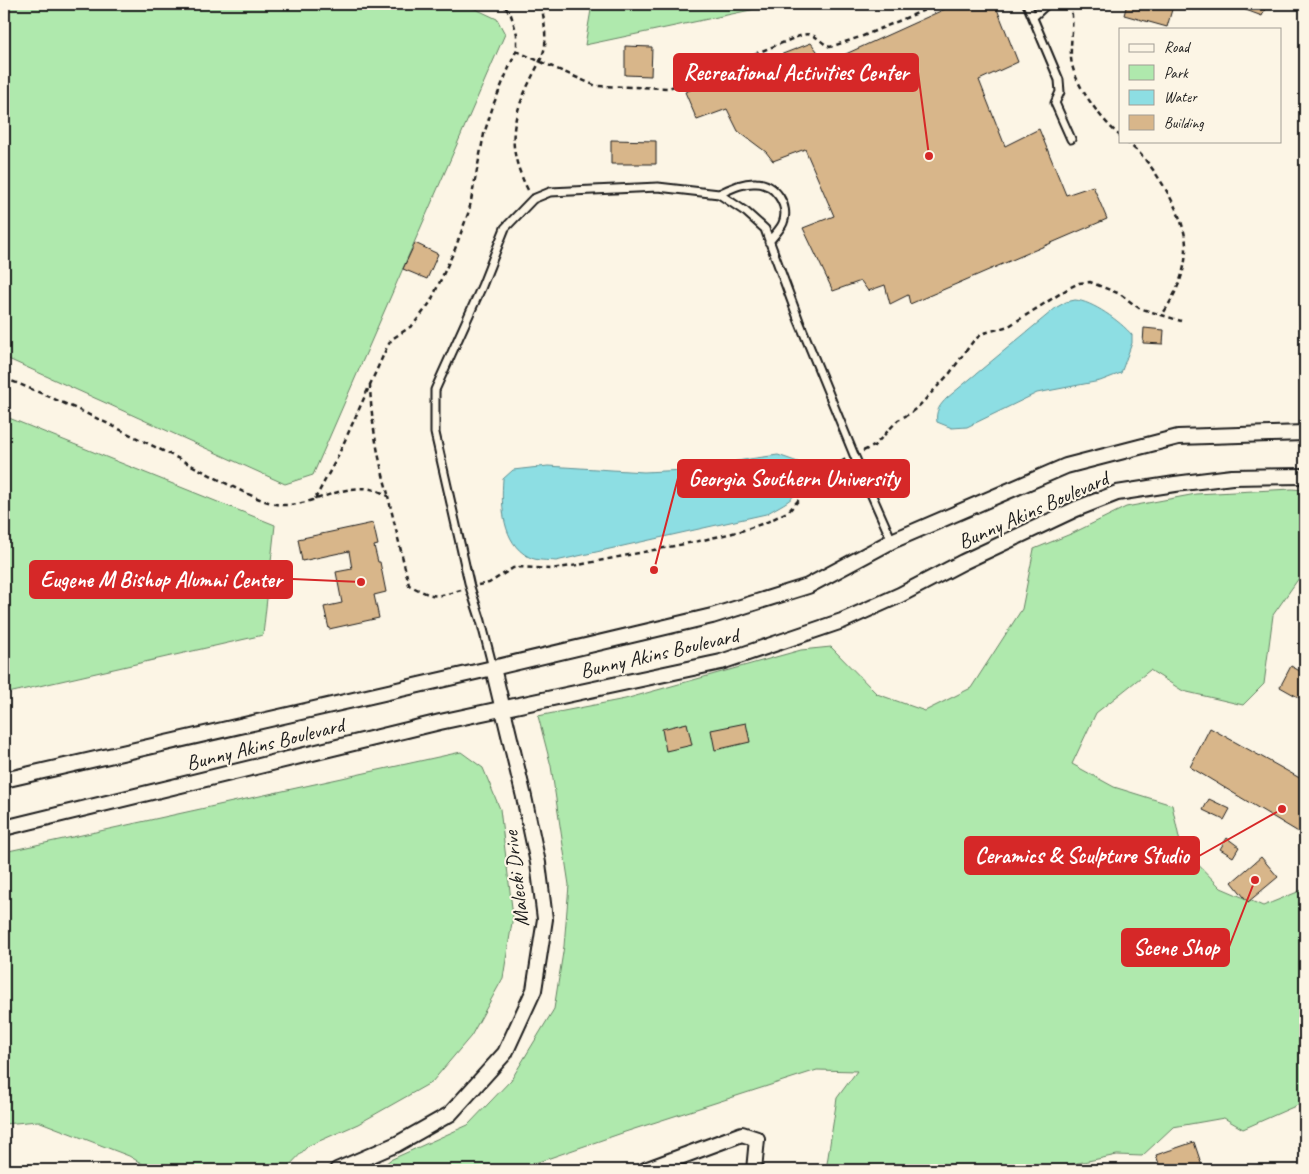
<svg xmlns="http://www.w3.org/2000/svg" width="1309" height="1174" font-family="Caveat,sans-serif">
  <style>
    .green { fill: #afe9ad; stroke: #668264 }
    .water { fill: #8ddee3; stroke: #609093 }
    .building { fill: #d8b68a; stroke: #1c1c1c }
    .lines { fill: none; stroke-linecap: round; stroke-linejoin: round }
    .lane-casing { stroke: #1c1c1c; stroke-width: 11 }
    .street-casing { stroke: #1c1c1c; stroke-width: 18 }
    .path { stroke: #1c1c1c; stroke-width: 2.5; stroke-dasharray: 5 4; stroke-linecap: butt }
    .lane { stroke: #fcf5e5; stroke-width: 7 }
    .street { stroke: #fcf5e5; stroke-width: 14 }
    .labels { text-anchor: middle; dominant-baseline: central; stroke-width: 4; stroke-linejoin: round; paint-order: stroke }
    .street-label { font-size: 21px; fill: #1c1c1c; stroke: #fcf5e5 }
    .leader { fill: none; stroke: #d62828; stroke-width: 2 }
    .callout-dot { fill: #d62828; stroke: #fcf5e5; stroke-width: 2 }
    .callout { fill: #d62828; stroke: #d62828; stroke-width: 2 }
    .callout-label { font-size: 22px; text-anchor: middle; font-weight: bold; fill: #fff }
  </style>
  <rect width="100%" height="100%" fill="#fcf5e5"/>
  <filter id="ink" filterUnits="userSpaceOnUse"><feTurbulence type="fractalNoise" baseFrequency=".02" numOctaves="2"/><feDisplacementMap in="SourceGraphic" scale="10" xChannelSelector="R" yChannelSelector="G"/><feConvolveMatrix kernelMatrix="1 2 1 2 8 2 1 2 1" color-interpolation-filters="sRGB"/></filter>
  <g filter="url(#ink)">
    <path class="green" d="M 4,4 L 465,4 L 497,19 L 505,34 L 313,475 L 285,484 L 4,357 Z
      M 592,4 L 779,4 L 585,45 Z
      M 4,416 L 275,525 L 263,635 L 4,694 Z
      M 1292,489 L 1305,490 L 1305,576 L 1299,578 L 1273,615 L 1264,684 L 1243,705 L 1183,691 L 1150,670 L 1096,713 L 1072,764 L 1114,787 L 1172,805 L 1181,847 L 1221,888 L 1263,906 L 1305,889 L 1305,1108 L 1300,1104 L 1243,1129 L 1224,1118 L 1173,1127 L 1142,1156 L 1117,1155 L 1044,1170 L 826,1170 L 837,1098 L 857,1071 L 817,1070 L 625,1132 L 515,1170 L 378,1170 L 390,1160 L 468,1125 L 511,1080 L 554,1009 L 564,946 L 569,885 L 551,766 L 538,716 L 625,699 L 801,650 L 831,647 L 877,694 L 925,711 L 971,688 L 1022,609 L 1034,549 L 1073,533 L 1126,507 L 1196,494 Z
      M 461,752 L 483,768 L 500,809 L 513,916 L 503,978 L 471,1036 L 432,1082 L 358,1124 L 308,1146 L 285,1170 L 153,1170 L 129,1156 L 38,1121 L 4,1124 L 4,852 Z"/>
    <path class="water" d="M 1075,300 C 1092,301 1120,321 1132,335 L 1132,343 L 1121,373 L 1100,381 L 1037,393 L 967,427 L 952,428 L 937,422 C 935,411 940,405 947,398 L 1057,307 L 1066,302 Z
      M 778,455 L 798,462 C 802,498 795,497 766,514 L 556,561 C 548,560 536,561 529,557 C 502,543 501,506 503,479 L 513,470 L 548,466 L 644,472 L 685,470 L 749,459 Z"/>
    <path class="building" d="M 956,4 L 995,4 L 1018,62 L 979,80 L 1005,146 L 1039,129 L 1066,195 L 1093,186 L 1107,219 L 910,304 L 908,295 L 890,304 L 885,285 L 868,291 L 861,281 L 833,291 L 803,228 L 834,216 L 805,149 L 773,161 L 766,152 L 738,131 L 727,109 L 697,120 L 685,92 L 811,43 L 826,63 Z
      M 1127,4 L 1166,4 L 1173,6 L 1167,27 L 1124,15 Z
      M 1236,4 L 1267,4 L 1262,16 L 1235,6 Z
      M 625,46 L 652,47 L 651,76 L 625,75 Z
      M 611,140 L 656,141 L 656,164 L 611,164 Z
      M 415,243 L 438,254 L 427,279 L 403,269 Z
      M 1144,328 L 1164,330 L 1163,344 L 1143,343 Z
      M 373,523 L 378,545 L 374,546 L 378,562 L 380,562 L 386,592 L 374,595 L 379,618 L 329,629 L 324,607 L 342,603 L 336,572 L 352,569 L 349,551 L 302,561 L 298,539 Z
      M 1291,666 L 1305,674 L 1305,701 L 1280,687 Z
      M 687,723 L 692,745 L 666,751 L 662,729 Z
      M 746,723 L 750,742 L 715,750 L 711,730 Z
      M 1210,728 L 1305,781 L 1305,836 L 1190,767 Z
      M 1209,799 L 1230,809 L 1224,820 L 1203,810 Z
      M 1227,838 L 1239,847 L 1233,857 L 1220,849 Z
      M 1261,857 L 1278,877 L 1248,902 L 1232,882 Z
      M 1194,1142 L 1202,1166 L 1192,1170 L 1161,1170 L 1156,1155 Z"/>
    <g class="lines">
      <g class="lane-casing">
        <path id="lane" d="M 1027,4 L 1059,80 L 1060,92 L 1055,103 L 1071,139
          M 1033,17 L 1047,4
          M 719,194 C 730,189 743,182 756,183 C 775,183 790,206 783,223 C 780,230 773,236 769,242
          M 493,668 L 481,621 L 470,587 L 435,433 L 435,390 L 482,286 L 505,228 L 533,199 L 550,192 L 658,187 L 719,194 L 746,212 L 765,229 L 799,321 L 854,455 L 892,541"/>
      </g>
      <g class="street-casing">
        <path id="street" d="M 4,780 L 493,668 L 712,616 L 808,586 L 892,541 L 1066,466 L 1178,437 L 1305,433
          M 4,828 L 440,722 L 721,662 L 842,621 L 900,595 L 963,562 L 1076,509 L 1117,493 L 1175,484 L 1232,477 L 1305,476
          M 337,1170 L 397,1144 L 450,1114 L 505,1053 L 534,990 L 545,919 L 538,863 L 524,797 L 493,668
          M 645,1170 L 742,1134 L 757,1139 L 754,1170"/>
      </g>
      <path class="path" d="M 1070,4 C 1075,22 1070,40 1071,58 C 1073,84 1101,119 1120,136
        M 516,51 L 596,86 L 669,88 L 802,35 C 815,31 820,43 830,47 L 863,36 L 939,4
        M 1126,141 C 1131,146 1138,151 1143,157 C 1161,178 1186,219 1186,247 C 1186,272 1176,294 1162,315
        M 528,190 C 507,149 510,122 530,81 C 535,70 543,58 545,46 C 546,32 544,18 541,4
        M 4,378 C 65,402 124,431 183,461 C 212,475 240,493 271,503 C 309,515 350,471 388,496 L 409,585 C 434,598 434,598 461,590
        M 370,384 C 371,422 378,458 388,494
        M 863,451 L 874,446 L 898,420 L 909,414 L 920,405 L 950,373 L 974,340 L 984,333 L 1009,326 L 1069,288 L 1079,283 L 1090,282 L 1120,294 L 1139,308 L 1181,321
        M 315,499 L 337,458 L 387,347 L 392,339 L 413,325 L 430,303 L 455,249 L 469,211 L 484,134 L 494,103 L 517,49 L 517,34 L 511,15 L 503,4
        M 478,585 L 489,583 L 513,568 L 520,567 L 551,569 L 578,565 L 699,541 L 741,531 L 767,522 L 789,511 L 824,471 L 846,459"/>
      <use href="#lane" class="lane"/>
      <use href="#street" class="street"/>
    </g>
  </g>
  <g class="labels">
    <g class="street-label">
      <text transform="translate(1033 510) rotate(-24)">Bunny Akins Boulevard</text>
      <text transform="translate(659 653) rotate(-13)">Bunny Akins Boulevard</text>
      <text transform="translate(265 744) rotate(-14)">Bunny Akins Boulevard</text>
      <text transform="translate(516 879) rotate(-97)">Malecki Drive</text>
    </g>
  </g>
  <path class="leader" d="M929 156L918 72M654 570L678 478M361 582L292 579M1282 809L1199 856M1255 880L1229 947"/>
  <g class="callout-dot">
    <circle cx="929" cy="156" r="5"/>
    <circle cx="654" cy="570" r="5"/>
    <circle cx="361" cy="582" r="5"/>
    <circle cx="1282" cy="809" r="5"/>
    <circle cx="1255" cy="880" r="5"/>
  </g>
  <g class="callout">
    <rect x="674" y="54" width="244" height="37" rx="5"/>
    <rect x="678" y="460" width="231" height="37" rx="5"/>
    <rect x="30" y="561" width="262" height="37" rx="5"/>
    <rect x="965" y="837" width="234" height="37" rx="5"/>
    <rect x="1122" y="929" width="107" height="37" rx="5"/>
  </g>
  <g class="callout-label">
    <text x="796" y="80">Recreational Activities Center</text>
    <text x="794" y="486">Georgia Southern University</text>
    <text x="161" y="587">Eugene M Bishop Alumni Center</text>
    <text x="1082" y="863">Ceramics &amp; Sculpture Studio</text>
    <text x="1176" y="955">Scene Shop</text>
  </g>
  <rect width="1309" height="1174" fill="none" stroke="#fcf5e5" stroke-width="20"/>
  <rect x="10" y="10" width="1289" height="1154" fill="none" stroke="#1c1c1c" stroke-width="2" filter="url(#ink)"/>
  <rect x="1119" y="28" width="162" height="115" fill="#fcf5e5" stroke="#a29e95"/>
  <rect x="1129" y="44" width="25" height="8" fill="#fcf5e5" stroke="#a29e95"/>
  <text x="1164" y="52" font-size="15" fill="#1c1c1c">Road</text>
  <rect x="1129" y="65" width="25" height="15" fill="#afe9ad" stroke="#a29e95"/>
  <text x="1164" y="78" font-size="15" fill="#1c1c1c">Park</text>
  <rect x="1129" y="90" width="25" height="15" fill="#8ddee3" stroke="#a29e95"/>
  <text x="1164" y="102" font-size="15" fill="#1c1c1c">Water</text>
  <rect x="1129" y="115" width="25" height="15" fill="#d8b68a" stroke="#a29e95"/>
  <text x="1164" y="128" font-size="15" fill="#1c1c1c">Building</text>
</svg>
